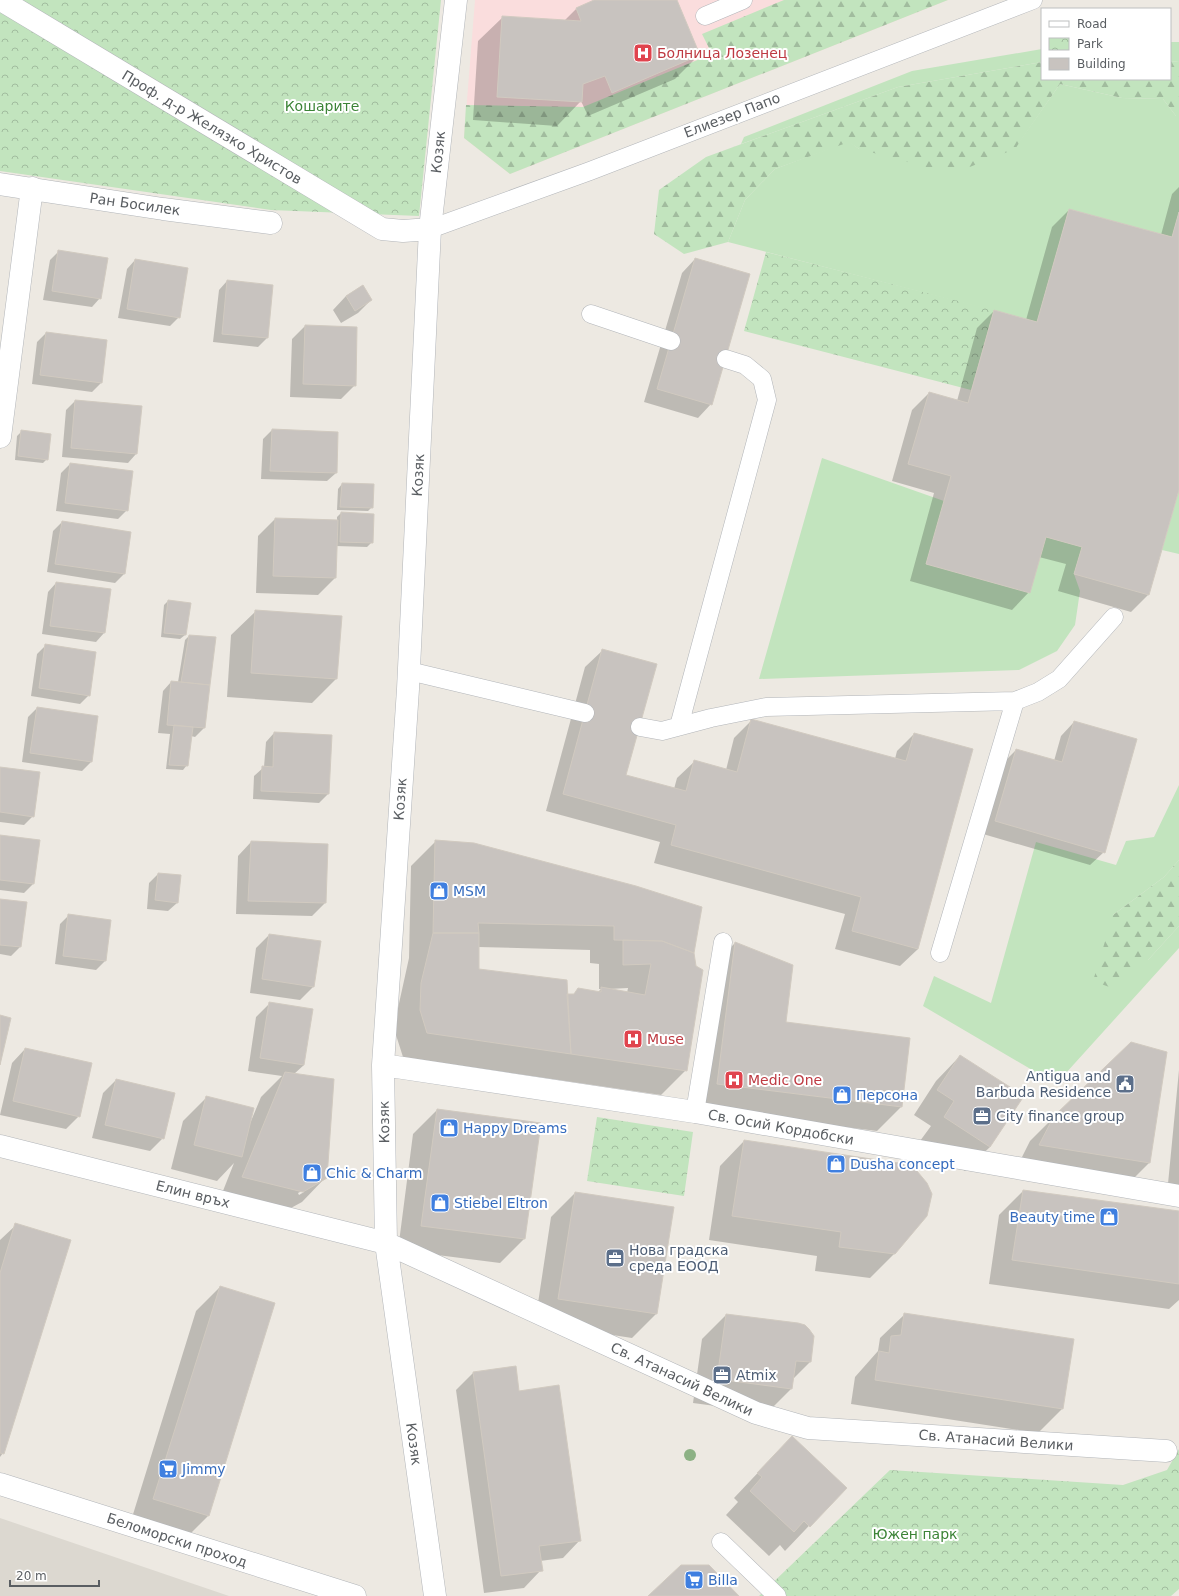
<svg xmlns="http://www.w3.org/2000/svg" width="1179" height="1596" font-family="'DejaVu Sans',sans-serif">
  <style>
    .education { fill: #dcd8d0 }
    .medical { fill: #fadddd }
    .grass { fill: #c2e4be }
    .forest { fill: url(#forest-firs) }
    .park { fill: url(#park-crowns) }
    .shadow { fill: #0003; fill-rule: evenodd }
    .building { fill: #c8c3bf; stroke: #d1cac0 }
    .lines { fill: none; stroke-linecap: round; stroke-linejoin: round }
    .lane-casing { stroke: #b2b5b9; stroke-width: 19 }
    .street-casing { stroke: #b2b5b9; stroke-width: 23 }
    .lane { stroke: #fff; stroke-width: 18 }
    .street { stroke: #fff; stroke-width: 22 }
    .tree { fill: #8cb184 }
    .labels { text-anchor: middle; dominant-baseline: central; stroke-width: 4; stroke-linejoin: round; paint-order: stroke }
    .health-label { font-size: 14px; fill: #be3a42; stroke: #fff; text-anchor: start }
    .park-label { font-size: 14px; fill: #3c8437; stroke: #fff }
    .street-label { font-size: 14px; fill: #5a5e62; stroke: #fff }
    .shop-label { font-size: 14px; fill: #366cbe; stroke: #fff; text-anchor: start }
    .service-label { font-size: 14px; fill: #4e5e75; stroke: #fff; text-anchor: start }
  </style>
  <defs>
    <pattern id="forest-firs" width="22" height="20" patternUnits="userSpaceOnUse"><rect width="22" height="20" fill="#c2e4be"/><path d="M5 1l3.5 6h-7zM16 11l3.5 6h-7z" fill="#a1bc9e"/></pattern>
    <pattern id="park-crowns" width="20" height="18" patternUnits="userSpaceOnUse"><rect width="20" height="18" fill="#c2e4be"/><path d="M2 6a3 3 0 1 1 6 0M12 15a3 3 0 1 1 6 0" fill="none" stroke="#a1bc9e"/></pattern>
  </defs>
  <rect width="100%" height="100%" fill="#ede9e2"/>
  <path class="education" d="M 0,1518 L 229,1596 L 0,1596 Z"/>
  <path class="medical" d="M 475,0 L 948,0 L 510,174 L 464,138 Z"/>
  <path class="grass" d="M 1170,42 L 1179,42 L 1179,62 L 1170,61 Z
    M 1042,49 L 1042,62 L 898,87 L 741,144 L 744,137 L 912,71 Z
    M 1060,84 L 1122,98 L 1163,99 L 1176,116 L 1179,116 L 1179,212 L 1172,237 L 1069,209 L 1037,322 L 728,242 L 745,200 L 775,169 L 849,141 L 859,149 L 1015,148 Z
    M 822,458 L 1046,537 L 1082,547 L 1074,574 L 1080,591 L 1075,625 L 1057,651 L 1019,670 L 759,679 Z
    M 1179,490 L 1179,554 L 1162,550 Z
    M 1179,785 L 1179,860 L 1164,877 L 1113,915 L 1148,960 L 1179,926 L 1179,948 L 1056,1084 L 923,1006 L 934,976 L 991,1003 L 1036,842 L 1116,865 L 1126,841 L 1154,837 Z"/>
  <path class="forest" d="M 784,0 L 948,0 L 510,174 L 464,138 L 466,105 L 583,107 L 712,54 L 702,34 Z
    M 1170,61 L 1179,62 L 1179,116 L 1176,116 L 1163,99 L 1122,98 L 1060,84 L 1015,149 L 952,174 L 859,149 L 849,142 L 775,169 L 745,200 L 728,242 L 684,254 L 654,234 L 659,190 L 706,157 L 898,87 L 1042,62 L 1042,79 L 1170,79 Z
    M 1179,860 L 1179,926 L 1148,960 L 1112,988 L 1093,981 L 1113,915 L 1164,877 Z"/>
  <path class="park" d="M 0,0 L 441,0 L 419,216 L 271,210 L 0,171 Z
    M 766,252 L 994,310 L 971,390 L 744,331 Z
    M 597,1117 L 693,1132 L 684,1196 L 587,1181 Z
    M 1179,1449 L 1179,1589 L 1171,1596 L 759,1596 L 890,1470 L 1123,1485 L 1167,1470 Z"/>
  <path class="shadow" d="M 596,0 L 676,0 L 699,55 L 675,79 L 588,116 L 581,101 L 557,126 L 473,120 L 478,41 L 503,17 L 564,21 L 576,9 Z
    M 1179,187 L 1179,487 L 1148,595 L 1131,612 L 1058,591 L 1066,564 L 1039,557 L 1029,592 L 1012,610 L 910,581 L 934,493 L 892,481 L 912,410 L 929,393 L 957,401 L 977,328 L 994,311 L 1026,320 L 1052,227 L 1069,210 L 1161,235 L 1172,194 Z
    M 59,251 L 100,298 L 92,307 L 43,300 L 50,260 Z
    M 695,259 L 711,404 L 698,418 L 644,402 L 682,273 Z
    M 135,260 L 179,317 L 170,326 L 118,318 L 127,269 Z
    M 227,281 L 267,338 L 258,347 L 213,342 L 219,290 Z
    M 362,286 L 371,300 L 358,313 L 341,323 L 333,310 L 346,296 Z
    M 305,326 L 355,385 L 341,399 L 290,397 L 292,339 Z
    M 46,333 L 101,383 L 92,392 L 32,384 L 37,342 Z
    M 75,401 L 136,454 L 128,463 L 62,457 L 66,410 Z
    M 272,430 L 336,473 L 327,481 L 261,479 L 263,439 Z
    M 22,431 L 47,459 L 43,463 L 15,460 L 17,436 Z
    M 70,464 L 127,510 L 118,519 L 56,511 L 61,473 Z
    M 342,484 L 372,507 L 368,511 L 337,510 L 338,489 Z
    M 341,513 L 372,542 L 367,547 L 336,546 L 335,578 L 318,595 L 256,593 L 258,536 L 275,519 L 337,521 L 337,517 Z
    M 62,522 L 130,532 L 124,574 L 115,583 L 47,572 L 53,531 Z
    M 56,583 L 104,633 L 96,642 L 42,634 L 48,592 Z
    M 168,601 L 189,604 L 185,635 L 180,639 L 161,637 L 164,605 Z
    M 256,611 L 341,617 L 336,679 L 312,703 L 227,697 L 231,635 Z
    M 189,636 L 209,685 L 204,728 L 195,737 L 191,736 L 187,765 L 183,770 L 166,769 L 170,734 L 158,733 L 163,691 L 171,682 L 178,682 L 185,640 Z
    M 46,645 L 89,695 L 80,704 L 31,696 L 37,654 Z
    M 603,650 L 625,776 L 674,789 L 677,778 L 695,761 L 726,770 L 734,738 L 752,720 L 895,759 L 897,751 L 914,734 L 918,949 L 900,966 L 835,949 L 845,914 L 654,863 L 660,842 L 546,811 L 585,667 Z
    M 37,708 L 91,762 L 82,771 L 22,762 L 28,717 Z
    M 1074,722 L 1104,852 L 1090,865 L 983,834 L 1003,763 L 1016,750 L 1054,761 L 1061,736 Z
    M 274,733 L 328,794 L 319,803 L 253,799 L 254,776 L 264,767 L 266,742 Z
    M 0,768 L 33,816 L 24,825 L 0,822 Z
    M 0,836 L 33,884 L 24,893 L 0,890 Z
    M 251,842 L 327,845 L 325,903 L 312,916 L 236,914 L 238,856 Z
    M 435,842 L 474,844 L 693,953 L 686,1070 L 661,1095 L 403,1057 L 396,1035 L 398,1008 L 409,958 L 411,866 ZM 478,947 L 590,950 L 590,963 L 599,964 L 599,989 L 601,989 L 597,993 L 578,989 L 573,995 L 566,994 L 478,970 ZM 628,988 L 627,993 L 609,989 Z
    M 158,874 L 177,903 L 168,911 L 147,909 L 149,883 Z
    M 0,900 L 26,903 L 20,947 L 11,956 L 0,954 Z
    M 69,915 L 110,921 L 105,961 L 96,970 L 55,964 L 60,924 Z
    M 269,935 L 313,987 L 300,1000 L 250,993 L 256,948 Z
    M 735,943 L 785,1023 L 901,1107 L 877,1131 L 694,1108 L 711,967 Z
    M 270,1003 L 304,1065 L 294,1074 L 326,1177 L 302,1202 L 278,1215 L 219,1201 L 234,1163 L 217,1181 L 171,1169 L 183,1121 L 207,1097 L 251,1121 L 261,1097 L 282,1076 L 248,1071 L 256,1017 ZM 304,1190 L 304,1192 L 299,1195 L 298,1193 Z
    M 25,1049 L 79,1116 L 66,1129 L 0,1115 L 12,1063 Z
    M 1166,1052 L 1149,1163 L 1125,1187 L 1016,1169 L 1030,1141 L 1055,1116 Z
    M 960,1056 L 1022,1096 L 990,1147 L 965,1171 L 920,1141 L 931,1126 L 914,1115 L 936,1081 Z
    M 1179,1070 L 1179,1194 L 1167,1194 Z
    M 116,1080 L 163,1138 L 150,1151 L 92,1138 L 103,1093 Z
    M 437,1110 L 524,1239 L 500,1263 L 398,1250 L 413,1134 Z
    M 744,1141 L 894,1254 L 870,1278 L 815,1271 L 817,1256 L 709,1240 L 720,1166 Z
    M 1023,1191 L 1179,1212 L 1179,1300 L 1169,1309 L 989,1284 L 999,1215 Z
    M 575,1193 L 656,1314 L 632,1338 L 535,1323 L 551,1217 Z
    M 16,1225 L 3,1453 L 0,1457 L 0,1240 Z
    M 220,1287 L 274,1303 L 208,1516 L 184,1540 L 130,1524 L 196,1311 Z
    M 905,1314 L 1062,1409 L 1038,1433 L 851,1404 L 855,1377 L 878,1351 L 880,1338 Z
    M 726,1315 L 813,1336 L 810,1362 L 792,1380 L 791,1389 L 767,1413 L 693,1403 L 702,1339 Z
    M 473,1373 L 518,1392 L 580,1540 L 563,1558 L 540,1561 L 541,1570 L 524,1588 L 484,1593 L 456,1390 Z
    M 768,1462 L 845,1488 L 785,1551 L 780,1545 L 769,1556 L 726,1515 L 738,1502 L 734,1498 Z"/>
  <path class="building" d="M 594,0 L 677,0 L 700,55 L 612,93 L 605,76 L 583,84 L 582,102 L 497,97 L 502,16 L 581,21 L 576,8 Z
    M 1069,209 L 1172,237 L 1179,212 L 1179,490 L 1149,595 L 1074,574 L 1082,547 L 1046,537 L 1030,593 L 926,564 L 951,476 L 908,464 L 929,392 L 968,403 L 994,310 L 1037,322 Z
    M 58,250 L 108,258 L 101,299 L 52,291 Z
    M 695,258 L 750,274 L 712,405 L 657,389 Z
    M 135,259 L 188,268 L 180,318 L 127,309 Z
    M 227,280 L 273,285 L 268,338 L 222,334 Z
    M 363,285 L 372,300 L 355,311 L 346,296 Z
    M 305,325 L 357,327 L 356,386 L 303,384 Z
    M 46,332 L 107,340 L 102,383 L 40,375 Z
    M 75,400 L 142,406 L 137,454 L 71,448 Z
    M 272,429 L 338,432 L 337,473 L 270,471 Z
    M 21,430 L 51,434 L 48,460 L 18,456 Z
    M 70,463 L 133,471 L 128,511 L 65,503 Z
    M 342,483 L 374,484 L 373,508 L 340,507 Z
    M 341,512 L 374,514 L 373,543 L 340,542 Z
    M 275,518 L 338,520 L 336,578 L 273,576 Z
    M 62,521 L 131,532 L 125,574 L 55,564 Z
    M 56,582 L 111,589 L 105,633 L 50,626 Z
    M 168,600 L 191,603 L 186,635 L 164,633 Z
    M 255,610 L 342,616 L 337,679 L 251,673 Z
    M 189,635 L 216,637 L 210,685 L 181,682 Z
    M 45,644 L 96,652 L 90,696 L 39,688 Z
    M 602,649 L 657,664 L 626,775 L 686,791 L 694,760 L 737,772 L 751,719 L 906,761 L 914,733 L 973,749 L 918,949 L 852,931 L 861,897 L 671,845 L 676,825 L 563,794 Z
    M 171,681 L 210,685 L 205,728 L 167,725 Z
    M 37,707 L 98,716 L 92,762 L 30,753 Z
    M 1074,721 L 1137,739 L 1105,853 L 995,821 L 1016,749 L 1062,762 Z
    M 174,725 L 193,727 L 188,766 L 169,765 Z
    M 274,732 L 332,735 L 329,794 L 261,791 L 262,766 L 273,767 Z
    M 0,767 L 40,772 L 34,817 L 0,812 Z
    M 0,835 L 40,840 L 34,884 L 0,880 Z
    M 435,840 L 474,843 L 636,886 L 702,907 L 694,953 L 662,941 L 614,940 L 614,926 L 478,923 L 479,933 L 433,933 Z
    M 251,841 L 328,844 L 326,903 L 248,901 Z
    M 158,873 L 181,875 L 178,903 L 155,900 Z
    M 0,899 L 27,902 L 21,947 L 0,945 Z
    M 68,914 L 111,920 L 106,961 L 63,956 Z
    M 433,933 L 479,933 L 479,969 L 567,980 L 571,1054 L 427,1033 L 420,1010 L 421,983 Z
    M 269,934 L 321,941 L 314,987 L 262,979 Z
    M 623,940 L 662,941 L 694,953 L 696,966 L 703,970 L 687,1071 L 571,1054 L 567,994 L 574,994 L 578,988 L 601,992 L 601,987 L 645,995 L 651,964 L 623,965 Z
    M 735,942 L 793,965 L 786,1022 L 910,1038 L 902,1107 L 717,1084 Z
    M 269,1002 L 313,1009 L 304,1065 L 260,1058 Z
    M 0,1015 L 11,1018 L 0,1065 Z
    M 1131,1042 L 1167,1052 L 1150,1163 L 1039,1145 L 1054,1116 Z
    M 25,1048 L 92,1063 L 80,1117 L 13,1101 Z
    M 960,1055 L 1024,1096 L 990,1147 L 944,1117 L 954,1101 L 937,1090 Z
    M 285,1072 L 334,1079 L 327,1178 L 303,1192 L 242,1177 Z
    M 116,1079 L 175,1093 L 164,1139 L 105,1125 Z
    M 206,1096 L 254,1108 L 242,1157 L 194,1145 Z
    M 437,1109 L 541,1123 L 525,1239 L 421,1226 Z
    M 744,1140 L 912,1165 L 927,1183 L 932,1194 L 927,1216 L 895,1254 L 839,1247 L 841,1232 L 732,1216 Z
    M 1023,1190 L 1179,1211 L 1179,1284 L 1012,1260 Z
    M 575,1192 L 674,1207 L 657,1314 L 558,1299 Z
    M 15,1223 L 71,1240 L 4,1454 L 0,1453 L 0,1273 Z
    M 220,1286 L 275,1303 L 209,1516 L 153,1499 Z
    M 904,1313 L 1074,1339 L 1063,1409 L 875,1380 L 879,1351 L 889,1353 L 891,1336 L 901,1335 Z
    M 726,1314 L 798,1323 L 805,1325 L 809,1329 L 814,1336 L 811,1362 L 796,1361 L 792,1389 L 717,1379 Z
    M 516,1366 L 519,1391 L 559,1385 L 581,1541 L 539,1546 L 543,1571 L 501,1576 L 473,1372 Z
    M 792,1436 L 847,1488 L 810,1527 L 804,1521 L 794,1532 L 750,1491 L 762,1477 L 757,1473 Z
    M 681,1565 L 709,1565 L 739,1596 L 648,1596 Z"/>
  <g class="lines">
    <g class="lane-casing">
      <path id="lane" d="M 705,16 L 743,0
        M 430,229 L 590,171 L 1033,0
        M 591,314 L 671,341
        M 409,671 L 585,713
        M 679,726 L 767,400 L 762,379 L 745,365 L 726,359
        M 640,727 L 662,731 L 711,718 L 766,707 L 1015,701 L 1038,692 L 1059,679 L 1114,617
        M 940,953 L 1015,701
        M 695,1112 L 723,942
        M 721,1542 L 777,1596"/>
    </g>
    <g class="street-casing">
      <path id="street" d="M 1,0 L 382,229 L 403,231 L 430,229
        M 0,184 L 163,209 L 271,223
        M 0,437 L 32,188
        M 383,1065 L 695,1112 L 1179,1196
        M 0,1146 L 386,1243 L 756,1413 L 808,1428 L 1166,1451
        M 0,1484 L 355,1596
        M 435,1596 L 386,1243 L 383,1065 L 408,689 L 430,229 L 456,0"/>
    </g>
    <use href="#lane" class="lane"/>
    <use href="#street" class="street"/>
  </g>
  <circle class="tree" cx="690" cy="1455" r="6"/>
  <defs>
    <g id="hospital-square" transform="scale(1)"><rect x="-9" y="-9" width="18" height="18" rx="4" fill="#e0444e" stroke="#fff"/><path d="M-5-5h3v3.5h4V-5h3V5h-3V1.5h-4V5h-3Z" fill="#fff"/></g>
    <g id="shop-square" transform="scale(1)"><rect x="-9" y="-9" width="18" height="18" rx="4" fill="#3f7fe0" stroke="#fff"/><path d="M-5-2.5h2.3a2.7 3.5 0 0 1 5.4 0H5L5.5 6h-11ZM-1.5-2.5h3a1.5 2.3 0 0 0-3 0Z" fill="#fff"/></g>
    <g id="civic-square" transform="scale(1)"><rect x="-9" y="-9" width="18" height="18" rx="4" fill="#5c6f8a" stroke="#fff"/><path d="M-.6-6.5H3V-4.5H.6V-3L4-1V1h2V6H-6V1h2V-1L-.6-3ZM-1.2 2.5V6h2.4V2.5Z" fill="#fff"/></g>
    <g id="office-square" transform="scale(1)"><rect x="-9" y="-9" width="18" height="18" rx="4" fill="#5c6f8a" stroke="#fff"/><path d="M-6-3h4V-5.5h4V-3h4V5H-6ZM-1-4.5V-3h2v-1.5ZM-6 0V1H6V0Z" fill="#fff"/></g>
    <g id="supermarket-square" transform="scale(1)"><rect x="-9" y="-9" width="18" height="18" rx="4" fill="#3f7fe0" stroke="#fff"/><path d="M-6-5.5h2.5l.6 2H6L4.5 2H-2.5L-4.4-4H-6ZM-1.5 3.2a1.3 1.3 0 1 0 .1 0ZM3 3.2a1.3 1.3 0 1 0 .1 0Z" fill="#fff"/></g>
  </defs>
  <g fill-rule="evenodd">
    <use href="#hospital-square" x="643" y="53"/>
    <use href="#shop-square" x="439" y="891"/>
    <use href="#hospital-square" x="633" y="1039"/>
    <use href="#hospital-square" x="734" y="1080"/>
    <use href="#civic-square" x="1125" y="1084"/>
    <use href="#shop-square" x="842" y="1095"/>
    <use href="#office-square" x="982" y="1116"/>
    <use href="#shop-square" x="449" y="1128"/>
    <use href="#shop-square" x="836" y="1164"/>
    <use href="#shop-square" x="312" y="1173"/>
    <use href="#shop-square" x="440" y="1203"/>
    <use href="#shop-square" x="1109" y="1217"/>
    <use href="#office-square" x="615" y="1258"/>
    <use href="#office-square" x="722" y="1375"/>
    <use href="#supermarket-square" x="168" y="1469"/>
    <use href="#supermarket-square" x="694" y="1580"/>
  </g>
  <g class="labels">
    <g class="health-label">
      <text x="657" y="53">Болница Лозенец</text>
      <text x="647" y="1039">Muse</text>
      <text x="748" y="1080">Medic One</text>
    </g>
    <g class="park-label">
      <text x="322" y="106">Кошарите</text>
      <text x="915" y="1534">Южен парк</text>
    </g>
    <g class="street-label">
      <text transform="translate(732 115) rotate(-21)">Елиезер Папо</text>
      <text transform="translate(212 127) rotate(31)">Проф. д-р Желязко Христов</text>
      <text transform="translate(438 152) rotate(-84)">Козяк</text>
      <text transform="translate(135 204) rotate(8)">Ран Босилек</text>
      <text transform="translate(418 475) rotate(-87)">Козяк</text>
      <text transform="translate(400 799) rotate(-86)">Козяк</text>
      <text transform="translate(384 1122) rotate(-91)">Козяк</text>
      <text transform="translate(781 1127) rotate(10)">Св. Осий Кордобски</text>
      <text transform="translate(193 1194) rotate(14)">Елин връх</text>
      <text transform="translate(682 1379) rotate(25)">Св. Атанасий Велики</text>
      <text transform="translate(996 1440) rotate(4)">Св. Атанасий Велики</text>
      <text transform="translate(414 1444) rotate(82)">Козяк</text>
      <text transform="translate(177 1540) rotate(18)">Беломорски проход</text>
    </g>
    <g class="shop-label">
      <text x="453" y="891">MSM</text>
      <text x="856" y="1095">Персона</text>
      <text x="463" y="1128">Happy Dreams</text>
      <text x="850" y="1164">Dusha concept</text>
      <text x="326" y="1173">Chic &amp; Charm</text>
      <text x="454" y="1203">Stiebel Eltron</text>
      <text x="1095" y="1217" text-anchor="end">Beauty time</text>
      <text x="182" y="1469">Jimmy</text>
      <text x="708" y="1580">Billa</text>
    </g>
    <g class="service-label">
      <text x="1111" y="1076" text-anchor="end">Antigua and<tspan x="1111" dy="16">Barbuda Residence</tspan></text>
      <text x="996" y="1116">City finance group</text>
      <text x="629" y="1250">Нова градска<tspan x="629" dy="16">среда ЕООД</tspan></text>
      <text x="736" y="1375">Atmix</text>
    </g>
  </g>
  <rect x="1041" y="8" width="130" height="72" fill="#ffffff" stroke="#bdbfc0"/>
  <rect x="1049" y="21" width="20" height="6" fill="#ffffff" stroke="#bdbfc0"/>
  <text x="1077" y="28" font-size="12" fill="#5a5e62">Road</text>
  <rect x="1049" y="38" width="20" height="12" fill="url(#park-crowns)" stroke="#bdbfc0"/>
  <text x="1077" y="48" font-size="12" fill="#5a5e62">Park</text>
  <rect x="1049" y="58" width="20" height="12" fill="#c8c3bf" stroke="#bdbfc0"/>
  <text x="1077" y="68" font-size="12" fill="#5a5e62">Building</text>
  <path d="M10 1580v6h89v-6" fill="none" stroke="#5a5e62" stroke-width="2"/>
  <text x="16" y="1580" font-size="12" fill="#5a5e62" stroke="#ffffff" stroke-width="3" paint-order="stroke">20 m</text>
</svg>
